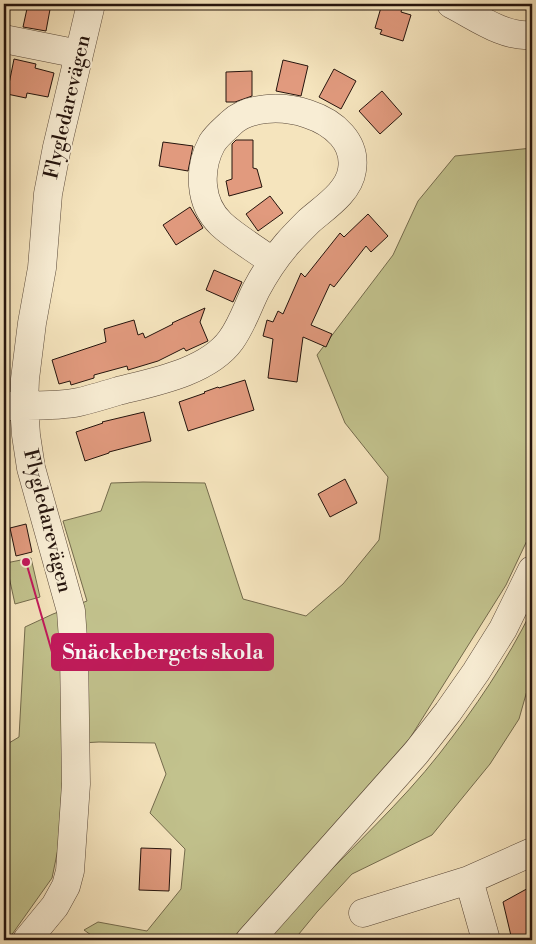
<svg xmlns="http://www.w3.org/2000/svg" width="536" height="944" font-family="'Libre Bodoni',serif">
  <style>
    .green { fill: #c2c28d; stroke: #746b4d }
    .building { fill: #e19a7e; stroke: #25140d }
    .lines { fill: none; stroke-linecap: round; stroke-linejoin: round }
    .minor-casing { stroke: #594839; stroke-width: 29 }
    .minor { stroke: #f8edd4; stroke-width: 28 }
    .labels { text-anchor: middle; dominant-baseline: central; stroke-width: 4; stroke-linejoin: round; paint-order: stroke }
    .street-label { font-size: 20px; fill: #25140d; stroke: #f8edd4 }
    .leader { fill: none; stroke: #c2185b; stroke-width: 2 }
    .callout-dot { fill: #c2185b; stroke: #f8edd4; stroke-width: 2 }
    .callout { fill: #c2185b; stroke: #c2185b; stroke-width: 2 }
    .callout-label { font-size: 21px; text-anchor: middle; font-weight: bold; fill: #fff }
  </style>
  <rect width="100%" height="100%" fill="#f5e4bd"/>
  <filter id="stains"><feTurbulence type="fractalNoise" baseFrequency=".004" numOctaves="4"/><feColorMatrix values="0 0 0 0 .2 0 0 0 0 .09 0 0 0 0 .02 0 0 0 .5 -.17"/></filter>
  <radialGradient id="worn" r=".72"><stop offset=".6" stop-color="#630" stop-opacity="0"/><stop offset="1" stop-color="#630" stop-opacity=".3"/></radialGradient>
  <path class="green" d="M 532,148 L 532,530 L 506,585 L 410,738 L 231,940 L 98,940 L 84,930 L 98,922 L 147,931 L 181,889 L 185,849 L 150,813 L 166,774 L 155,743 L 99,742 L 62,744 L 63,774 L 58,849 L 52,878 L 13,933 L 6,940 L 4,940 L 4,746 L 19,737 L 25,627 L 53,614 L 87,601 L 63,521 L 101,511 L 111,483 L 143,482 L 205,483 L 243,599 L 306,616 L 343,584 L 379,540 L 388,477 L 345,423 L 317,355 L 393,255 L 418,201 L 455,156 Z
    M 31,558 L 40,597 L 15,604 L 6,563 Z
    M 532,610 L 532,673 L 519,719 L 490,764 L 432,835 L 352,874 L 317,912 L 294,940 L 268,940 C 282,924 296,907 310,892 C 353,846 401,803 440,753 C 475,708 507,661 532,610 Z"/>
  <path class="building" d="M 28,4 L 51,4 L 46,31 L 23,27 Z
    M 382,4 L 403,4 L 401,12 L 411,15 L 403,41 L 380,34 L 382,30 L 375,28 Z
    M 14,59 L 36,64 L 35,68 L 54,73 L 48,97 L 27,93 L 26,98 L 7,94 Z
    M 283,60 L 308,66 L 301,96 L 276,91 Z
    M 334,69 L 356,81 L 341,109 L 319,97 Z
    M 252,71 L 252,96 L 235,102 L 226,102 L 226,72 Z
    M 382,91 L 402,114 L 380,134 L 359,111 Z
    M 236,140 L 253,140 L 253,168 L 257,169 L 262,187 L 229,196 L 226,181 L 232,179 L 232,144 Z
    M 163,142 L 193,146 L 188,171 L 159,166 Z
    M 270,196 L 283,213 L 258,231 L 246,214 Z
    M 190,207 L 203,228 L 176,245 L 163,225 Z
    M 368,214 L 388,236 L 371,252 L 366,246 L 334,287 L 330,284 L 311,325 L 332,334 L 326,347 L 303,337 L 297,382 L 268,378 L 273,339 L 263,336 L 267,320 L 273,322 L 278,311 L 283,314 L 301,273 L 305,277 L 340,233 L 344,237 Z
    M 214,270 L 242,282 L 233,302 L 206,290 Z
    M 205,308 L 200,322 L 208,341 L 186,351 L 184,348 L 158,361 L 128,370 L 127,366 L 94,375 L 94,378 L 71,385 L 70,381 L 59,384 L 52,360 L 106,342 L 104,329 L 134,320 L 138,335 L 143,333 L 145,338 L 173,324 L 172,323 Z
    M 245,380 L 254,410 L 188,431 L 179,402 L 205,393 L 204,392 L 218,387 L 219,388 Z
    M 144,412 L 151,441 L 109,452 L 109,453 L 85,461 L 76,432 L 103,423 L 102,422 Z
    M 345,479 L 357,503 L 330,517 L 318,494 Z
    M 26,524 L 32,552 L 16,556 L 10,528 Z
    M 141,848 L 171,849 L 169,891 L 139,890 Z
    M 532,886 L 532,940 L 512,940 L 503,902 Z"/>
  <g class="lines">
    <g class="minor-casing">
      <path id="minor" d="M 451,4 C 475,16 504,38 532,35
        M 4,39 L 79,54
        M 4,406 C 29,405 55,407 79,402 C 92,399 105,395 118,391 C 154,382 208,372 231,340 C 242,325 248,306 256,290 C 265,273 275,258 287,244 C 294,236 302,228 309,221 C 325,207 349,192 352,170 C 361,115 265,91 231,123 C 225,129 217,135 212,143 C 198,169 199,203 221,224 C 236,238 256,249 273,262
        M 363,913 L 469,880
        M 27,940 L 55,906 L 66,886 L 70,871 L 76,784 L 74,653 L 71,611 L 31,468 L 26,435 L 24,405 L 25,379 L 32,323 L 42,268 L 48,194 L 57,147 L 91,4
        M 250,940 L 416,753 L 448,712 L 476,672 L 503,629 L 532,570
        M 486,940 L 469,880 L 532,852"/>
    </g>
    <use href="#minor" class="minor"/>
  </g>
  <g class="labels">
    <g class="street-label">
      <text transform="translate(68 107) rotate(-77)">Flygledarevägen</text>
      <text transform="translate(47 521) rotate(76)">Flygledarevägen</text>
    </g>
  </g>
  <path class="leader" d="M26 562L52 652"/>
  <circle class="callout-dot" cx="26" cy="562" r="5"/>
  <rect class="callout" x="52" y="634" width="221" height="36" rx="5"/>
  <g class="callout-label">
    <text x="163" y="659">Snäckebergets skola</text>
  </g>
  <rect width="536" height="944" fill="none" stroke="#f5e4bd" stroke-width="20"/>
  <rect x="5" y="5" width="526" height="934" fill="none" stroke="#25140d" stroke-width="2.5"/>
  <rect x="10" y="10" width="516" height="924" fill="none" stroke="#25140d"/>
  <rect width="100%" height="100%" filter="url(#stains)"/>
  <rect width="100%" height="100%" fill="url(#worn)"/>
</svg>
